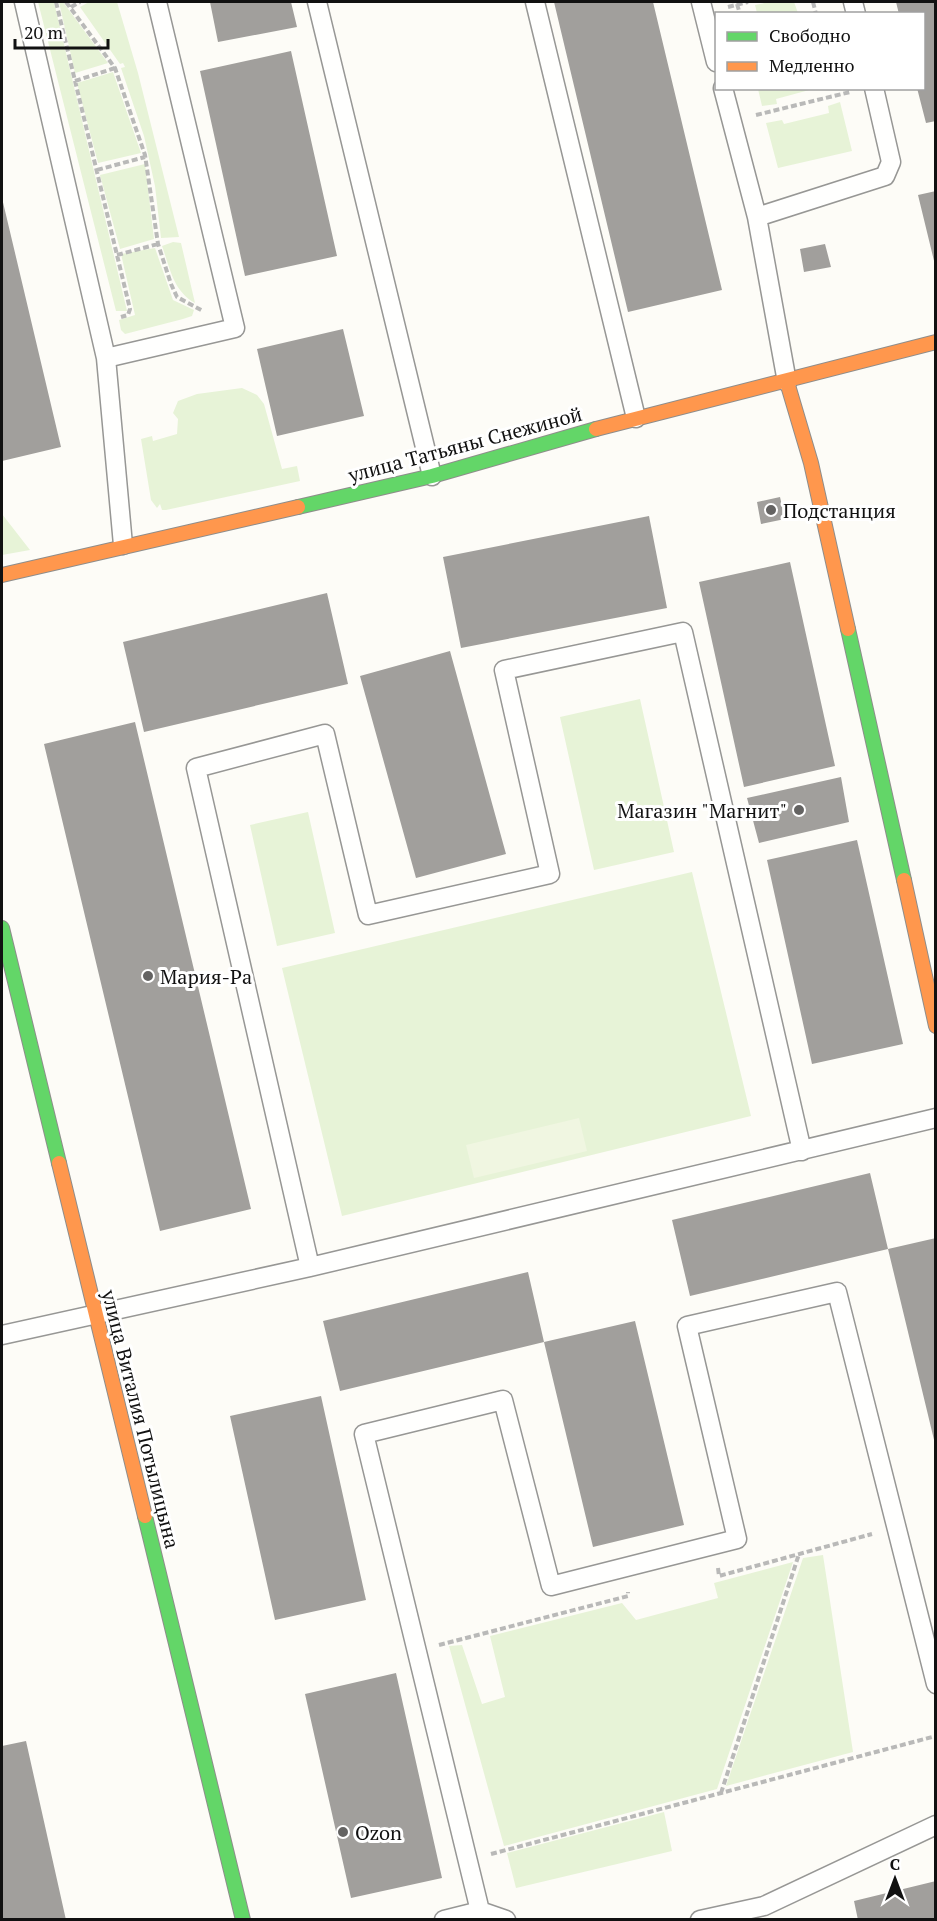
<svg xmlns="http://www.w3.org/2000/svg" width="937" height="1921" font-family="'PT Serif',serif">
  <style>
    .green { fill: #e7f3d7 }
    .pitch { fill: #f0f6e1 }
    .building { fill: #a19f9c }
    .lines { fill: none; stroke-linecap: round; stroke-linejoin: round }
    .lane-casing { stroke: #979795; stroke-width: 21 }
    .fast-casing { stroke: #8e8d8b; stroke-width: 16 }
    .slow-casing { stroke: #8e8d8b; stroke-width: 16 }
    .path { stroke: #b9b9b8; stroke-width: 4; stroke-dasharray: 6 3; stroke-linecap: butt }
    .lane { stroke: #fffffe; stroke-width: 18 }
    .fast { stroke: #63d668; stroke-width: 14 }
    .slow { stroke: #ff974d; stroke-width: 14 }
    .poi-dot { fill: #646362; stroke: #fff; stroke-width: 2 }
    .labels { text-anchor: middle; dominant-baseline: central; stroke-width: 6; stroke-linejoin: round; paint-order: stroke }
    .street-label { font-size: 20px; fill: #111; stroke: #fff }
    .poi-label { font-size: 20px; fill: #111; stroke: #fff; text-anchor: start }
  </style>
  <rect width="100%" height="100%" fill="#fdfcf7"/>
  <path class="green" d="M 38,2 L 54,2 L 127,311 L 116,311 Z
    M 59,2 L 63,2 L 108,63 L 75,73 Z
    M 89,2 L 117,2 L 138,73 L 179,237 L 161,238 L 155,186 L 144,136 L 121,68 L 125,67 L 123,63 L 120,64 L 80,7 Z
    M 770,2 L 794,2 L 798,13 L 757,13 L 755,5 Z
    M 113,72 L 141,153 L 98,163 L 77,83 Z
    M 758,89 L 758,88 L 813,89 L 776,99 L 777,104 L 762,106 Z
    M 840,102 L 852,151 L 778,168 L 766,123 L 782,120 L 784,124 L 829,113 L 828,106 Z
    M 145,164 L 154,239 L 120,249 L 100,175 Z
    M 173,242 L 181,243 L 195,303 C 173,291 170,268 162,246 Z
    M 155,248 L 173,300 L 194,310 L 192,316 L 183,319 L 125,334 L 121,330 L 119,320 L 135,315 L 121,254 Z
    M 242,388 L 257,395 L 264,404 L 282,469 L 297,466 L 300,481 L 166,510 L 162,510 L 160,504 L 157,508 L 151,500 L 141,439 L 152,436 L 153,441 L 177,434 L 178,419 L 173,413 L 178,401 L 197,394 Z
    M 2,514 L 30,550 L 2,555 Z
    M 640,699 L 674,852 L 594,870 L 560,717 Z
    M 308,812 L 335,933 L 277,946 L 250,825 Z
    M 692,872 L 751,1116 L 342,1216 L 282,968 Z
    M 823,1555 L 853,1752 L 726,1786 L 803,1558 Z
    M 793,1562 L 717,1789 L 504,1846 L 449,1646 L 462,1645 L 482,1704 L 505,1697 L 490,1636 L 622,1603 L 636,1620 L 718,1598 L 714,1583 Z
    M 664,1812 L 672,1851 L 516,1888 L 507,1853 Z"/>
  <path class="pitch" d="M 579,1118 L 587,1151 L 474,1178 L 466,1145 Z"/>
  <path class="building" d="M 210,2 L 291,2 L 297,27 L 218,42 Z
    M 554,2 L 653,2 L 722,290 L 628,312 Z
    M 896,2 L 936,2 L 936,121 L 926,123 L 917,88 L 924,88 L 924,14 L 899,14 Z
    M 291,51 L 337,256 L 245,276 L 200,71 Z
    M 936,191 L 936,265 L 935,265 L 918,195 Z
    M 2,198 L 61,447 L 2,461 Z
    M 825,244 L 831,267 L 804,272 L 800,249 Z
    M 343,329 L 364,416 L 277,436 L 257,349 Z
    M 780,497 L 785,519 L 761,524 L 757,502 Z
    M 649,516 L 667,608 L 461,648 L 443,557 Z
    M 790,562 L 835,766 L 744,787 L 699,582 Z
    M 327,593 L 348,684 L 144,732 L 123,642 Z
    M 450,651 L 506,854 L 416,878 L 360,676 Z
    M 135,722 L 251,1209 L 160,1231 L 44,744 Z
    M 841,777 L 849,822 L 759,843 L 747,798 Z
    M 857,840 L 903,1044 L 812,1064 L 767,860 Z
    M 870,1173 L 888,1249 L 690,1296 L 672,1220 Z
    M 936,1238 L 936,1444 L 935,1444 L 888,1249 Z
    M 528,1272 L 544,1342 L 635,1321 L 684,1525 L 593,1547 L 544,1342 L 340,1391 L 323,1321 Z
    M 321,1396 L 366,1600 L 275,1620 L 230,1416 Z
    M 396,1673 L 442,1878 L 351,1898 L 305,1694 Z
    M 26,1741 L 66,1920 L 2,1920 L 2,1746 Z
    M 936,1881 L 936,1920 L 858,1920 L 854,1901 Z"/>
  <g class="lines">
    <g class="lane-casing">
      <path id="lane" d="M 24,2 L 106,358 L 123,545
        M 317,2 L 432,476
        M 535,2 L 636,418
        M 701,2 L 716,62
        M 853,2 L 856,14
        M 723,88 L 757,217 L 787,382
        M 757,217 L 885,176 L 891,162 L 874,88
        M 106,358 L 235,328 L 157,2
        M 310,1267 L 196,768 L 325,734 L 368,915 L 550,874 L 504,670 L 683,632 L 802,1151
        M 2,1335 L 310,1267 L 936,1118
        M 480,1911 L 364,1434 L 503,1400 L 551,1586 L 737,1539 L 687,1326 L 837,1292 L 936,1684
        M 444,1920 L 480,1911 L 506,1920
        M 700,1920 L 764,1906 L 936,1825"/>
    </g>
    <g class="fast-casing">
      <path id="fast" d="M 298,507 L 432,476 L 596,429
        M 848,629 L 904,880
        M 2,928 L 59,1163
        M 145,1516 L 243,1920"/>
    </g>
    <g class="slow-casing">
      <path id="slow" d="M 787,382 L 811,463 L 848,629
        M 596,429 L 936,342
        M 2,575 L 298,507
        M 904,880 L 936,1026
        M 59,1163 L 145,1516"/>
    </g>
    <path class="path" d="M 56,2 L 130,309 L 128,315 L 121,317
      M 66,2 L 115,68 L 145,155 L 158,244 L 171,284 L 177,297 L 203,311
      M 813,2 L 816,14
      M 737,4 L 740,14
      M 71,7 L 80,2
      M 728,7 L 748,2
      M 75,81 L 115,68
      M 756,115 L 850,92
      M 97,170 L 145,157
      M 117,255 L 158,244
      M 718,1568 L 719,1576 L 872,1534
      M 439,1645 L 628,1596 L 628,1592
      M 721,1793 L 799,1554
      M 491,1854 L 936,1736"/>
    <use href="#lane" class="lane"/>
    <use href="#fast" class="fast"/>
    <use href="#slow" class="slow"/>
  </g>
  <g class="poi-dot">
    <circle cx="771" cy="510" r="6"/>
    <circle cx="799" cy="810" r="6"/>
    <circle cx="148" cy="976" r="6"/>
    <circle cx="343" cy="1832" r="6"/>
  </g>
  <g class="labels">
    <g class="street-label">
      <text transform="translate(465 444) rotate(-15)">улица Татьяны Снежиной</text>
      <text transform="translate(141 1419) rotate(76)">улица Виталия Потылицына</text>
    </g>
    <g class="poi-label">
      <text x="783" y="510">Подстанция</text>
      <text x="787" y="810" text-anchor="end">Магазин "Магнит"</text>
      <text x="160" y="976">Мария-Ра</text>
      <text x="355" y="1832">Ozon</text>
    </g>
  </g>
  <rect width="937" height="1921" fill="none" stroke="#111111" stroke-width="6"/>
  <rect x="715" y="12" width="210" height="78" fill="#ffffff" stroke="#a0a0a0" stroke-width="1.5"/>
  <rect x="727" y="32" width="30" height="9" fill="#63d668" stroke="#a0a0a0" stroke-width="1.5"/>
  <text x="769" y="42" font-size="18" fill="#111111">Свободно</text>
  <rect x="727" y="62" width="30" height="9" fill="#ff974d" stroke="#a0a0a0" stroke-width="1.5"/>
  <text x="769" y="72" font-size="18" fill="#111111">Медленно</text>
  <g transform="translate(895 1879)" stroke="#ffffff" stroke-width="4.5" paint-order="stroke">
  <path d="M0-4.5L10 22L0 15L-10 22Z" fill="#111111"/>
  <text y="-9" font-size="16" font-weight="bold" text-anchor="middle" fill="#111111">С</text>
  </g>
  <path d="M15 39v9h93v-9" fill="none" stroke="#111111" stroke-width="3"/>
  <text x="24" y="39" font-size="18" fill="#111111" stroke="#ffffff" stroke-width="4.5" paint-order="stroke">20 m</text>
</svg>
